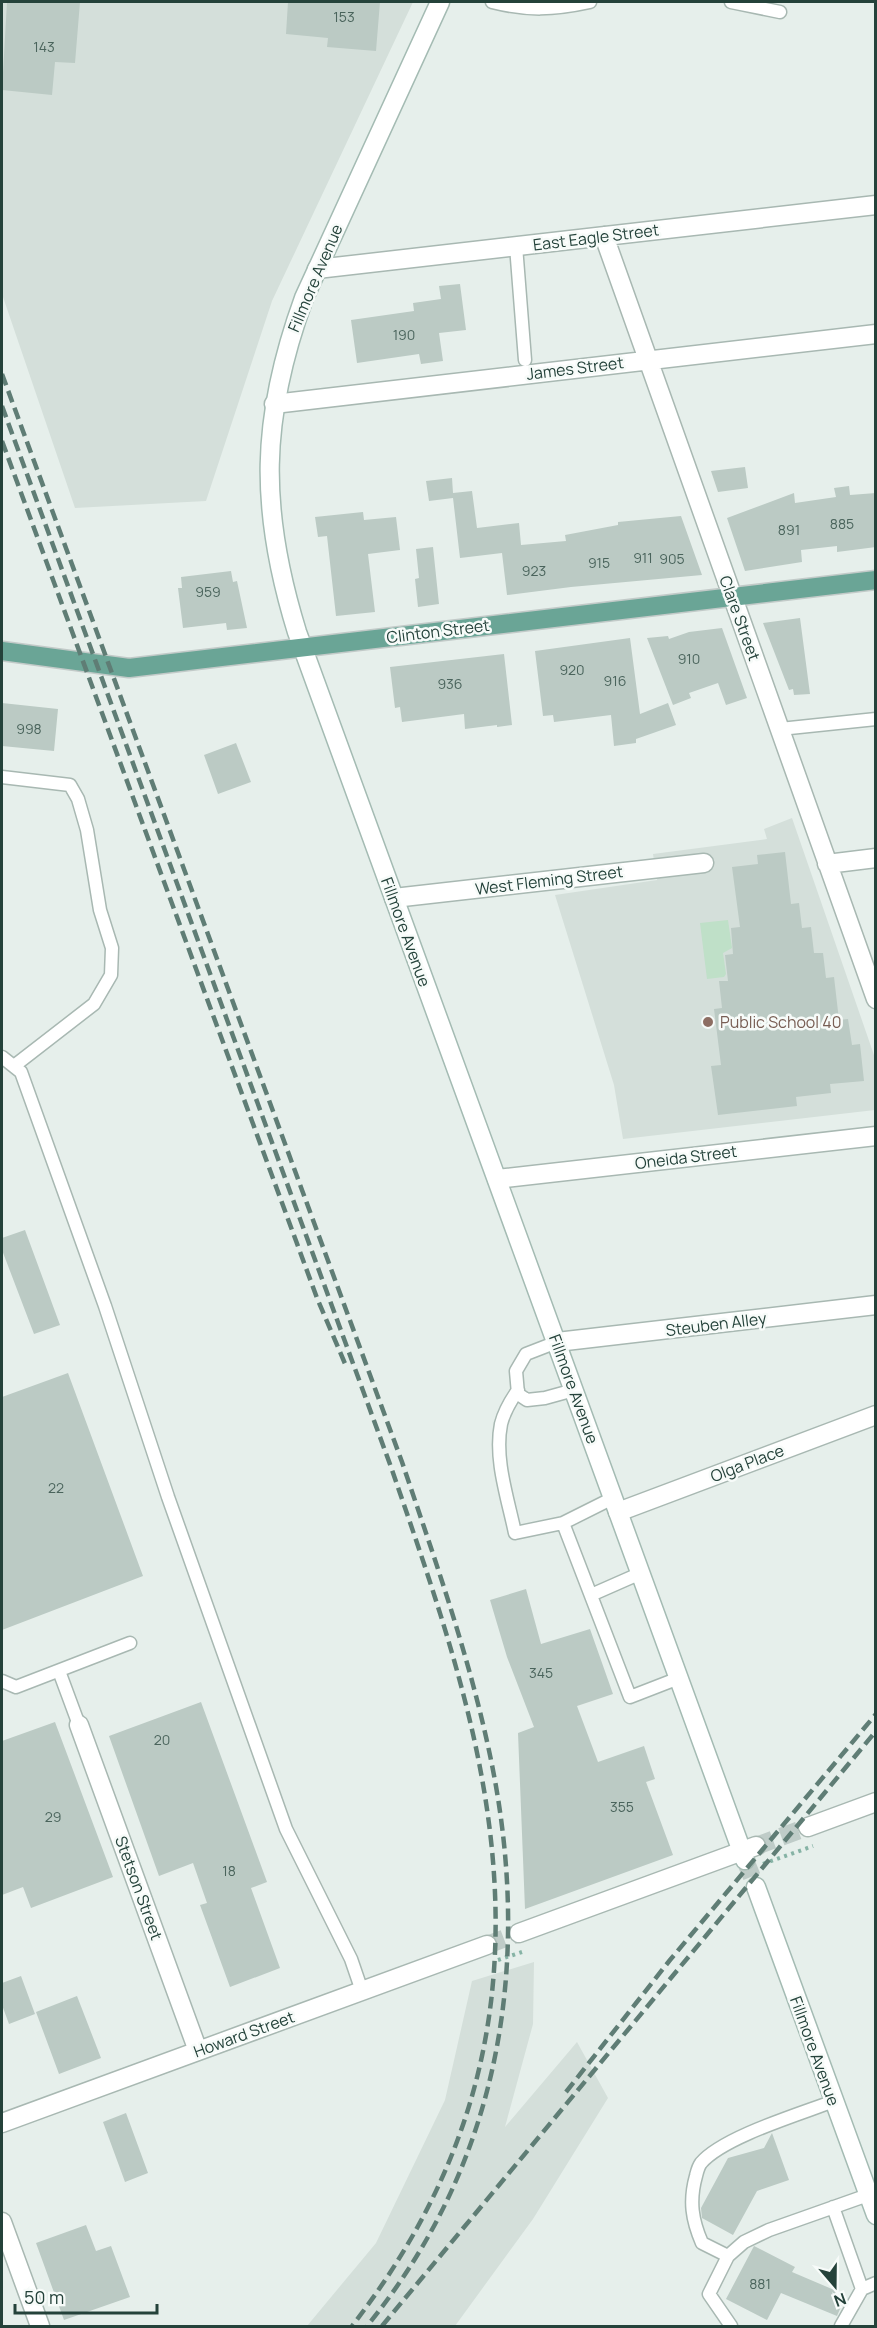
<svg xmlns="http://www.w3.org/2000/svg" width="877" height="2328" font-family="Manrope,sans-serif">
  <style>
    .built { fill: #d4dfda }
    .green { fill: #bfe0c8 }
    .building { fill: #bbcac4 }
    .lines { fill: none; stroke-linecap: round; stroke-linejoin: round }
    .street-tunnel { stroke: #bfccc8; stroke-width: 18; stroke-dasharray: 18 9; stroke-linecap: butt }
    .secondary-tunnel { stroke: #bfccc8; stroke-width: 18; stroke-dasharray: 18 9; stroke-linecap: butt }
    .lane-casing { stroke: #a8b8b2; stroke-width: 15 }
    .street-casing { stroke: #a8b8b2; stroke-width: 21 }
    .secondary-casing { stroke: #a4bbb3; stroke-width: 21 }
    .primary-casing { stroke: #c2cac8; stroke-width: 21 }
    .path { stroke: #86b3a5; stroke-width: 4; stroke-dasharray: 3 4.5; stroke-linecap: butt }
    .lane { stroke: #fff; stroke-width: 12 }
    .street { stroke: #fff; stroke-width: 18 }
    .secondary { stroke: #fff; stroke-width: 18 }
    .primary { stroke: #6aa596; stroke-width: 18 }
    .rail { stroke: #5f7d75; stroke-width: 4.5; stroke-dasharray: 12 6; stroke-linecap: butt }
    .education-dot { fill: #8d6e63; stroke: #f7fbf9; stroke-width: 2 }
    .labels { text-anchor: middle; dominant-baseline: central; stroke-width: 5; stroke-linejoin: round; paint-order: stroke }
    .number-label { font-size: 14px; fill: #4a645c }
    .street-label { font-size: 16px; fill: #24423a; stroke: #f7fbf9 }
    .education-label { font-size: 16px; fill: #785e54; stroke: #f7fbf9; text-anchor: start }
  </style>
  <rect width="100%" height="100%" fill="#e6efeb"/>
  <path class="built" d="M 2,2 L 413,2 L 272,301 L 206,501 L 75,508 L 2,294 Z
    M 792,818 L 875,1058 L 875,1110 L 623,1139 L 614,1085 L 555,895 L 657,880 L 653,854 L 767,839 L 764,829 Z
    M 534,1962 L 533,2024 L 505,2127 L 577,2042 L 608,2098 L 533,2219 L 455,2326 L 307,2326 L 376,2243 L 445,2100 L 472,1981 Z"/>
  <path class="green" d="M 728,920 L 732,948 L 723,953 L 726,974 L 724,977 L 707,979 L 700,923 Z"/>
  <path class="building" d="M 7,2 L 80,2 L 75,63 L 55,62 L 52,95 L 2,90 Z
    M 288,2 L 380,2 L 376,51 L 327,47 L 328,38 L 286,34 Z
    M 460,284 L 466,330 L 439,333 L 443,361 L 421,364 L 419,354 L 357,363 L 351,320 L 414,311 L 413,303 L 441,299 L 439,286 Z
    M 745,467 L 748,488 L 718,492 L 711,471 Z
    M 452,478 L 453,493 L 472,491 L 477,528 L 519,523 L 521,545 L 566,541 L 565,535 L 618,525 L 618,522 L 681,516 L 702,575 L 571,587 L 507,595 L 502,553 L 460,558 L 453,498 L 429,501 L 426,481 Z
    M 849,486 L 850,495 L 876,493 L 876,547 L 837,552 L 837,546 L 801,550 L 802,562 L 745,571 L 727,518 L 794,493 L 795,503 L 836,497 L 834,488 Z
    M 363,512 L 364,520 L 396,517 L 400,550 L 368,554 L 375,612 L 336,616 L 327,536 L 318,537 L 315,517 Z
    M 433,547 L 439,604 L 418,607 L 415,579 L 419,578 L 416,549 Z
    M 231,571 L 233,582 L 237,581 L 247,628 L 227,630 L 226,623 L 183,628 L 178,588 L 182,588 L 181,577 Z
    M 800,618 L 810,694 L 794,695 L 793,689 L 789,690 L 763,623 Z
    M 722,628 L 747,698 L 726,705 L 718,683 L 689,693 L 691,698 L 673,705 L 647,638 L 668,636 L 669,639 L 689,632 Z
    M 630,638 L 640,714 L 668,703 L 676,725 L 636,739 L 636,743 L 614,746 L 611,715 L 554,722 L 553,715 L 543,716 L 535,651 Z
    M 504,654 L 512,725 L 497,727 L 497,725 L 465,729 L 464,714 L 402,722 L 400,707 L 395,708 L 390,667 Z
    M 2,703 L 58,709 L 54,751 L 2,746 Z
    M 236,743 L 251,782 L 218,794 L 204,755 Z
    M 785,852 L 791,904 L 799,903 L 802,928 L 811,927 L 814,953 L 823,953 L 826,978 L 834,977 L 839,1020 L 848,1019 L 852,1045 L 860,1044 L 864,1081 L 830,1084 L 831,1093 L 796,1097 L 797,1106 L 718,1115 L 711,1066 L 721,1065 L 714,1009 L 722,1008 L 719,981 L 728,981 L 725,955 L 733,954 L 731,928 L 740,927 L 732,867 L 758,864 L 757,855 Z
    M 25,1230 L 60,1325 L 34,1334 L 2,1250 L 2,1238 Z
    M 68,1373 L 143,1576 L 2,1630 L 2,1397 Z
    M 526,1589 L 541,1644 L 590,1629 L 613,1694 L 577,1706 L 598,1762 L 644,1746 L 655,1779 L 646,1782 L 673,1855 L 525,1909 L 518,1733 L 534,1727 L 507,1657 L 490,1600 Z
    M 201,1702 L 267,1882 L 251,1888 L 280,1968 L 230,1987 L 200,1905 L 207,1903 L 193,1863 L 159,1876 L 109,1736 Z
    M 55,1722 L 113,1877 L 31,1908 L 23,1887 L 2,1895 L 2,1741 Z
    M 21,1976 L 35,2014 L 9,2024 L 2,2005 L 2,1983 Z
    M 77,1996 L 101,2058 L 59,2074 L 36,2012 Z
    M 126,2113 L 148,2173 L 125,2182 L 103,2122 Z
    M 772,2133 L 789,2180 L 757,2191 L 733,2235 L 702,2218 L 701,2208 L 728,2158 L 764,2148 Z
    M 86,2225 L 96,2251 L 111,2246 L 130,2297 L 64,2320 L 36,2243 Z
    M 754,2246 L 795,2267 L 792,2272 L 846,2295 L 837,2316 L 781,2293 L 767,2320 L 726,2299 Z"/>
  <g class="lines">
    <path class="street-tunnel" d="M 756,1846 L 808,1827
      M 487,1945 L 519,1933"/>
    <path class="secondary-tunnel" d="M 745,1860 L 756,1887"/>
    <g class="lane-casing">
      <path id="lane" d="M 492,2 C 528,11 553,10 590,2
        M 731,2 L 780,12
        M 516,246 L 525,360
        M 780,729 L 876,719
        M 2,777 L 70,785 L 78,799 L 87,830 L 100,910 L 112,948 L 111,975 L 94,1004 L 14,1066
        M 2,1057 L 21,1072 L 105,1306 L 168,1497 L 286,1829 L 351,1959 L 362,1991
        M 557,1342 L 526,1354 L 516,1371 L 518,1394 L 527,1400 L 545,1398 L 574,1390
        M 518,1390 C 511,1400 504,1412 501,1424 C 494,1459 508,1499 515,1533 L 563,1523
        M 613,1498 L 563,1523 L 630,1697 L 679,1678
        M 591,1595 L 641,1573
        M 59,1671 L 79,1725
        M 2,1681 L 16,1687 L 130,1643
        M 834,2101 C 800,2114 723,2137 701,2163 C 698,2167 697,2172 696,2176 C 689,2201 692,2220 702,2243 L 728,2256 L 744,2242 L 769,2230 L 868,2195
        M 833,2207 L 862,2289
        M 728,2256 L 709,2294 L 731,2326
        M 841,2326 L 862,2289 L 876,2283"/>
    </g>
    <g class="street-casing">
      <path id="street" d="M 604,236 L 876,999
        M 317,269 L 876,205
        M 274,404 L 876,334
        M 827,864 L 876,858
        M 394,898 L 704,863
        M 497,1179 L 876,1136
        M 557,1342 L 876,1305
        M 618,1512 L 876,1415
        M 79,1725 L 198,2051
        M 808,1827 L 876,1802
        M 519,1933 L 756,1846
        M 2,2123 L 487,1945
        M 2,2222 L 40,2326"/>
    </g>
    <g class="secondary-casing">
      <path id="secondary" d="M 440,2 L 304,298 C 260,419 259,509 297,632 L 745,1860
        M 756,1887 L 876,2215"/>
    </g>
    <g class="primary-casing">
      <path id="primary" d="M 2,651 L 129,668 L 876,580"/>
    </g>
    <path class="path" d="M 763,1864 L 813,1846
      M 498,1960 L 522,1952"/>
    <use href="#lane" class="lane"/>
    <use href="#street" class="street"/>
    <use href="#secondary" class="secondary"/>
    <use href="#primary" class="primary"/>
    <path class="rail" d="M 2,374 L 402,1462 C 435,1560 470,1658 491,1760 C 533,1964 500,2163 367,2326
      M 2,406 L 391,1467 C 417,1543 444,1619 464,1697 C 525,1932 503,2131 352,2326
      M 2,441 L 317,1298 L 346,1366
      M 566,2092 L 670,1960 L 876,1714
      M 382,2326 L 876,1731"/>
  </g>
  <circle class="education-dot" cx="708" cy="1022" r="6"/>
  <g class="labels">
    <g class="number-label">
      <text x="344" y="16">153</text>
      <text x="44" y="46">143</text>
      <text x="404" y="334">190</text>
      <text x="842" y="523">885</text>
      <text x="789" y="529">891</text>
      <text x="643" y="557">911</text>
      <text x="672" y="558">905</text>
      <text x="599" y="562">915</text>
      <text x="534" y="570">923</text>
      <text x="208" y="591">959</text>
      <text x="689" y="658">910</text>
      <text x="572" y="669">920</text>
      <text x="615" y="680">916</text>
      <text x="450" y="683">936</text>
      <text x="29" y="728">998</text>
      <text x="56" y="1487">22</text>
      <text x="541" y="1672">345</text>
      <text x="162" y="1739">20</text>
      <text x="622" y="1806">355</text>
      <text x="53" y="1816">29</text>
      <text x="229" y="1870">18</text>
      <text x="760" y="2283">881</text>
    </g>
    <g class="street-label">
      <text transform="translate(596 237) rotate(-7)">East Eagle Street</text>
      <text transform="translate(315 278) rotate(-67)">Fillmore Avenue</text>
      <text transform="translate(575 368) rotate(-7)">James Street</text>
      <text transform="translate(740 618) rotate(70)">Clare Street</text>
      <text transform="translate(438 631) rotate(-7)">Clinton Street</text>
      <text transform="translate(549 880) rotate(-7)">West Fleming Street</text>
      <text transform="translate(406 932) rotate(70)">Fillmore Avenue</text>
      <text transform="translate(686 1157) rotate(-7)">Oneida Street</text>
      <text transform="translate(716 1324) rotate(-7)">Steuben Alley</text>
      <text transform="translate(574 1389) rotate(70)">Fillmore Avenue</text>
      <text transform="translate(747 1463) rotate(-21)">Olga Place</text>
      <text transform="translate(139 1888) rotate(70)">Stetson Street</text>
      <text transform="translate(244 2034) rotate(-20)">Howard Street</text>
      <text transform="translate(815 2051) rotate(70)">Fillmore Avenue</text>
    </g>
    <g class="education-label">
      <text x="720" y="1022">Public School 40</text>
    </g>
  </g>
  <rect width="877" height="2328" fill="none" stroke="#24423a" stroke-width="6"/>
  <g transform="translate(835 2286) rotate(160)" stroke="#f7fbf9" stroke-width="4.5" paint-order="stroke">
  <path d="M0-4.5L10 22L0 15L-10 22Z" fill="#24423a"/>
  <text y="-9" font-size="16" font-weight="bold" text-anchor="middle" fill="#24423a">N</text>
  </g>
  <path d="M15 2304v9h142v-9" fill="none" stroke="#24423a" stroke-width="3"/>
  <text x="24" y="2304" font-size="18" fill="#24423a" stroke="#f7fbf9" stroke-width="4.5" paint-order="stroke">50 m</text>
</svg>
